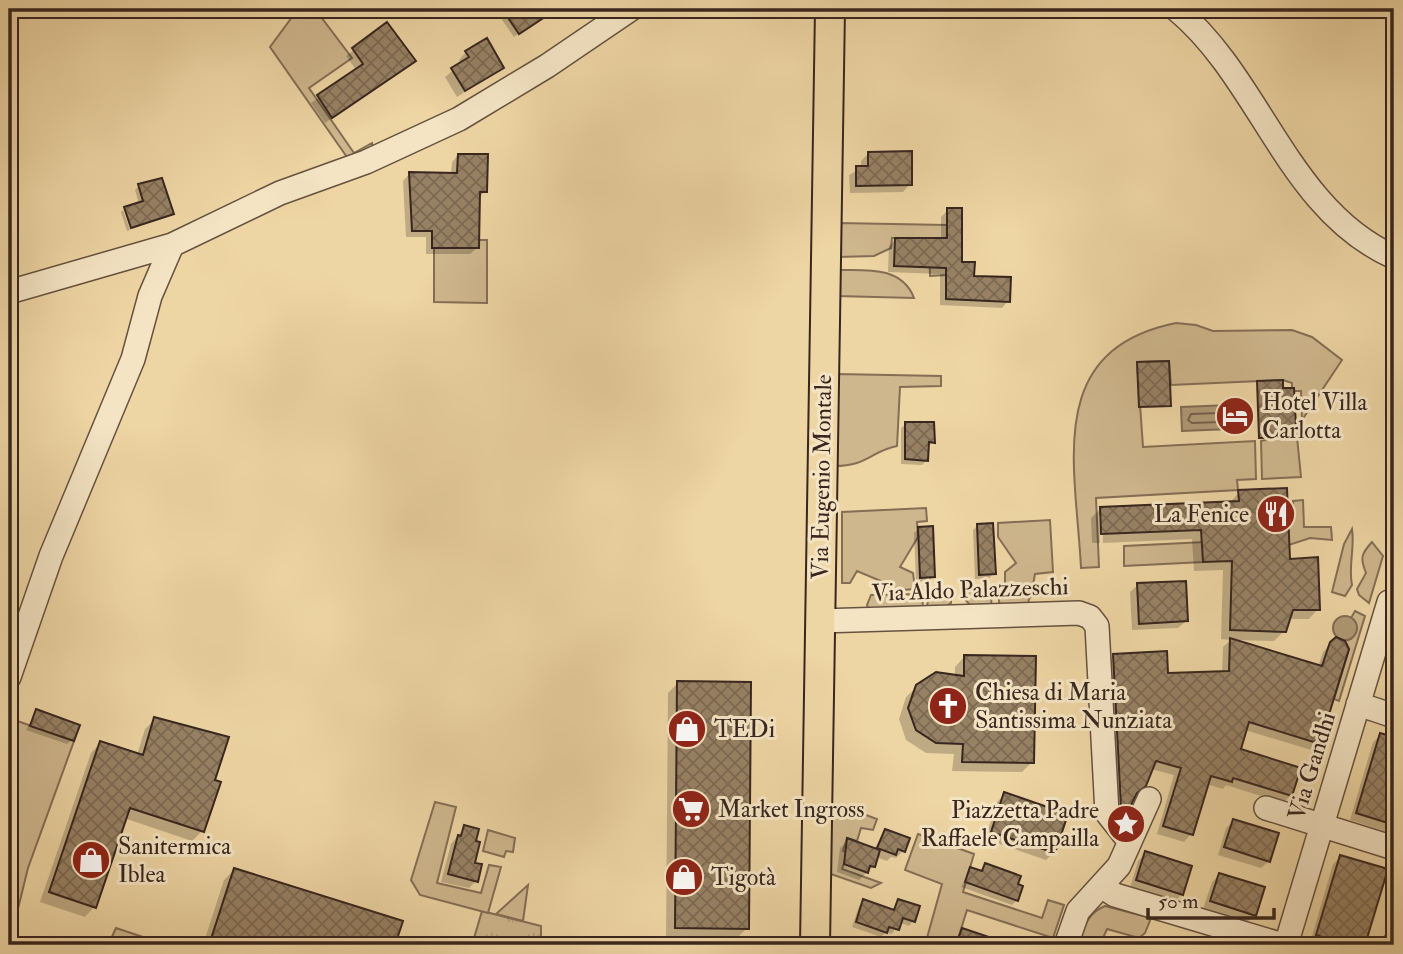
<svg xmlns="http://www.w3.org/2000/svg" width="1403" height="954" font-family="'IM FELL Double Pica',serif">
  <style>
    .grass { fill: url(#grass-tufts); stroke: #846e56; stroke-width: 2 }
    .green { fill: #cfb78d; stroke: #846e56; stroke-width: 2 }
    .water { fill: #b09a77; stroke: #806c54; stroke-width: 2 }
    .shadow { fill: #0003 }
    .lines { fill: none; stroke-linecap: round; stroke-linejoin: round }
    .shore { stroke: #74604b; stroke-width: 2 }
    .building { fill: url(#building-cross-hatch); stroke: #38261f; stroke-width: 2 }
    .minor-casing { stroke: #665240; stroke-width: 26 }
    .major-casing { stroke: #38261f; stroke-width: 32 }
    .minor { stroke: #f4e4c4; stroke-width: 23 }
    .major { stroke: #eed5a4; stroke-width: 28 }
    .labels { text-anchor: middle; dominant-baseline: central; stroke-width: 6; stroke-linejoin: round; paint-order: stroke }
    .poi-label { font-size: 24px; fill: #38261f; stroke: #f4e4c4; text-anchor: start }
    .street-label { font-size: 24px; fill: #38261f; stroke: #f4e4c4 }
  </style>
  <defs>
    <pattern id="grass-tufts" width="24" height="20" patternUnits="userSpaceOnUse" patternTransform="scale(1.75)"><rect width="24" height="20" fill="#cfb78d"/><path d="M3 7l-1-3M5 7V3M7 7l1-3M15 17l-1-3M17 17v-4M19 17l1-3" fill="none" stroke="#b29d79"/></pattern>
    <pattern id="building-cross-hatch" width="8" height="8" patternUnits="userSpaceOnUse" patternTransform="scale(1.75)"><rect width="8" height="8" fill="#978164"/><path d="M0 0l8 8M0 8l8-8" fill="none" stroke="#7c6952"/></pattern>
  </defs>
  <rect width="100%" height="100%" fill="#eed5a4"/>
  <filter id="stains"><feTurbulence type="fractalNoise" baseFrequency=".00286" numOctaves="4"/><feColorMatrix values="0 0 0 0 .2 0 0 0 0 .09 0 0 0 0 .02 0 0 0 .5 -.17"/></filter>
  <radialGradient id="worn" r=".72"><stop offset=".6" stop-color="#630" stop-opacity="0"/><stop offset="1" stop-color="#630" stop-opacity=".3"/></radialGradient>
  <path class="grass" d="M 482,911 L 541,926 L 541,945 L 472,945 Z"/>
  <path class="green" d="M 298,9 L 315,9 L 352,58 L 309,88 L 354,153 L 372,143 L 373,148 L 349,160 L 270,47 Z
    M 838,223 L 947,225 L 946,275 L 930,276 L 929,238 L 892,238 L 891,248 L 874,256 L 838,257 Z
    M 479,240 L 487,240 L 487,303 L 434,302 L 434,248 L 478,248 Z
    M 837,270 C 866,270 902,266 914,298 L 837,296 Z
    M 1176,323 L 1196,325 L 1213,331 L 1292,330 L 1312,337 L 1342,360 L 1302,420 L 1301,391 L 1292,391 L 1292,383 L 1283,380 L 1171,385 L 1169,361 L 1137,362 L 1143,447 L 1255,441 L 1256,479 L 1237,480 L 1238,490 L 1096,498 L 1099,567 L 1081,568 C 1076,466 1043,350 1176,323 Z
    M 836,374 L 941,376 L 941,386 L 900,387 L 897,446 C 869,452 868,466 834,466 Z
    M 1296,427 L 1301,477 L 1262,479 L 1261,441 L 1280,437 L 1280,428 Z
    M 1303,500 L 1304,527 L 1331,527 L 1332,540 L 1310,538 L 1289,545 L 1288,522 L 1294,520 L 1293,501 Z
    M 926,508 L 927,521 L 917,522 L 918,537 L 900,567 L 913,573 L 915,589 L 889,591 L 888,584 L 857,571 L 850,583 L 842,583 L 842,512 Z
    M 1050,520 L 1053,572 L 1035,574 L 1033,585 L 1005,586 L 1005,572 L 1016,563 L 998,537 L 998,523 Z
    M 1352,529 C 1355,549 1348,566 1352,585 L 1345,596 L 1332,592 L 1344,544 Z
    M 1226,541 L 1203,554 L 1203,562 L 1124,566 L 1124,546 Z
    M 1372,542 L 1383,556 L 1369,603 L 1359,595 L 1357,589 L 1366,573 C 1360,558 1361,554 1372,542 Z
    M 992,586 L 991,609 L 970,605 L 964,598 L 963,587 Z
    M 951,588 L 951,603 L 940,610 L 927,608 L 929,589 Z
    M 1036,590 L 1029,599 L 1027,608 L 1000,609 L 998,592 Z
    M 922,594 L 923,608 L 869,612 L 867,605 L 871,595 Z
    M 1355,611 L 1365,616 L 1339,701 L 1334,699 L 1349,649 L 1345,641 L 1351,639 L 1357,629 L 1351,618 Z
    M 9,718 L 74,741 L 28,868 L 9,945 Z
    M 435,802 L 456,807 L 437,883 L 481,893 L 489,865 L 501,867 L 488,913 L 420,895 L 411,880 Z
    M 842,806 L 877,819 L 873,830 L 861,828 L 857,841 L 847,838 L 843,851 L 848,853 L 842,869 L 881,883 L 871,888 L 828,873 L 829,816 Z
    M 488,830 L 515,838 L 513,852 L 506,851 L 504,857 L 483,851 Z
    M 918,834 L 974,854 L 963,892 L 1042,918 L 1048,900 L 1064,905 L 1053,938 L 967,910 L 956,945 L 925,945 L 942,884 L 905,870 Z
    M 528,885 L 523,921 L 496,914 Z
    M 1105,906 L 1151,918 L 1145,933 L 1139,938 L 1107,929 L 1100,945 L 1078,945 C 1084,928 1087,913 1105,906 Z
    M 116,928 L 167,945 L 108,945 Z"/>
  <path class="water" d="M 1230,405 L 1230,429 L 1182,431 L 1181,407 Z
    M1333 628a12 12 0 1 1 24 0a12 12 0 1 1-24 0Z"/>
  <path class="shadow" d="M 503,9 L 541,9 L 545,15 L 514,37 L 498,14 Z
    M 387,25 L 413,61 L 325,123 L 311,103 L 357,71 L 346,56 Z
    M 466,52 L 502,67 L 457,97 L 445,77 L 461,64 L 459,60 Z
    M 869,153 L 910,184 L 903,192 L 850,193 L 849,175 L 861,168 L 861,161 Z
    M 458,155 L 485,191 L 478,199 L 477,248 L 470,254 L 426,254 L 426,237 L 406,237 L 403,181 L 409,174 L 451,174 L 452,162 Z
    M 139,186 L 172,213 L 133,229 L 126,208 L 139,204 L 135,190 Z
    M 123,210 L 130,230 L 127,231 L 121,212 Z
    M 948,210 L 960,263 L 972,278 L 1008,301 L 1002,308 L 940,305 L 940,274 L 888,272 L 889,246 L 896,239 L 941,239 L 941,217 Z
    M 1138,364 L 1169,405 L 1167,407 L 1138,408 Z
    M 1258,383 L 1282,390 L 1294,426 L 1279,429 L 1277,439 L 1258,439 Z
    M 906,424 L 933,442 L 927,447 L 927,460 L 922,465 L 901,464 L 901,428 Z
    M 1239,492 L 1318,609 L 1309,619 L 1288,619 L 1284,631 L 1274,641 L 1234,640 L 1318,667 L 1323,652 L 1331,643 L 1318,743 L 1311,750 L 1245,730 L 1239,750 L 1291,795 L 1283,803 L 1226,785 L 1223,789 L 1206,784 L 1191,834 L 1184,842 L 1157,834 L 1174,775 L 1151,769 L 1127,810 L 1119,817 L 1114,815 L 1106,663 L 1113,656 L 1166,675 L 1222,673 L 1223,647 L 1231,640 L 1221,639 L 1223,570 L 1194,571 L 1192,539 L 1103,543 L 1102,515 L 1099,515 L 1100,543 L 1092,543 L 1091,518 L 1101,508 L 1230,503 Z
    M 977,526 L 994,573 L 989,578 L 975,579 L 973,530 Z
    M 919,529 L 934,576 L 929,581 L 916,582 L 914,533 Z
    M 1138,585 L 1186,621 L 1178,628 L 1132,630 L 1130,592 Z
    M 965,656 L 1032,762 L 1022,772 L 952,771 L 954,754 L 926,753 L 906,740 L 899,719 L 906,697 L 926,679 L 948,673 L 955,675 L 955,667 Z
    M 1394,673 L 1394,708 L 1384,705 Z
    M 678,683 L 747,928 L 737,938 L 666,938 L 668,693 Z
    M 36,711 L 72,740 L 67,744 L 26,730 Z
    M 155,719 L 213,781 L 202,831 L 192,841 L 124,818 L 94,907 L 85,917 L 40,902 L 91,753 L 100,743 L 137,755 L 145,729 Z
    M 1381,735 L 1394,739 L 1394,834 L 1350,820 L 1373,742 Z
    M 1005,794 L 1054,852 L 1046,860 L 985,839 L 997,802 Z
    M 1234,821 L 1269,861 L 1261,868 L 1218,855 L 1226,828 Z
    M 465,827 L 476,881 L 469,888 L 441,882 L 451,844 Z
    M 886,831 L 903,851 L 896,858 L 891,857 L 887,861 L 876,857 L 873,866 L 859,880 L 837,872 L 840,848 L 848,840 L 874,849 Z
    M 1146,853 L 1182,894 L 1174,902 L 1130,888 L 1138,861 Z
    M 1341,857 L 1386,870 L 1363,945 L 1310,943 L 1333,864 Z
    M 985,865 L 1017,900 L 1012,905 L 961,887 L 971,869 L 979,872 Z
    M 234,870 L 400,922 L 393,945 L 203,945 L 224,880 Z
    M 1219,875 L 1255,915 L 1247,922 L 1203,909 L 1212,882 Z
    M 863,901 L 892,911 L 898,901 L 913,921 L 909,926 L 899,922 L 892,934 L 886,932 L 881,937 L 852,927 L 859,906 Z
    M 962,930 L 1008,945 L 952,945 Z"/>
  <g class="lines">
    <path class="shore" d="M 1220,413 L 1223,416 L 1220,422 L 1192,423 L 1188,420 L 1191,414 Z"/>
  </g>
  <path class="building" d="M 502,9 L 557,9 L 519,34 Z
    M 387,22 L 416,61 L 332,118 L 317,95 L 363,64 L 352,48 Z
    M 487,38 L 504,68 L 465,91 L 451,68 L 469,57 L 465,51 Z
    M 912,151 L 912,185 L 856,186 L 856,166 L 868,166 L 868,152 Z
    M 458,154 L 488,154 L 487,192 L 480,192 L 479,248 L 432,248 L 432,231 L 412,231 L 409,172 L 457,173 Z
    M 162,178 L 174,214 L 131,228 L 124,207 L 143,201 L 138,184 Z
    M 947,208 L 962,208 L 962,262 L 975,262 L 974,276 L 1011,277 L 1010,302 L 946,299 L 946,268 L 894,266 L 895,238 L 947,238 Z
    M 1169,361 L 1171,406 L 1139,407 L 1137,362 Z
    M 1283,380 L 1283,388 L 1294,388 L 1296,427 L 1280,428 L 1280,438 L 1259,438 L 1257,381 Z
    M 905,422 L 934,422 L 935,443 L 929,442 L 928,461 L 905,459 Z
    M 1287,488 L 1290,559 L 1318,557 L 1320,610 L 1293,610 L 1286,632 L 1230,630 L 1232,561 L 1203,562 L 1201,530 L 1101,534 L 1100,507 L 1239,501 L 1238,490 Z
    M 993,523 L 996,574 L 979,575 L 977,524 Z
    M 933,526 L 935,577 L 920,578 L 918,527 Z
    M 1186,581 L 1188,621 L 1139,624 L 1137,583 Z
    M 1336,637 L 1345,641 L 1349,649 L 1320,744 L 1249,722 L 1241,749 L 1301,768 L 1292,796 L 1233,778 L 1232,782 L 1211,776 L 1193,835 L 1163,826 L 1181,768 L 1156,761 L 1146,786 L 1137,793 L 1128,811 L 1121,807 L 1113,654 L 1167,651 L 1168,673 L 1229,671 L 1230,638 L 1322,666 L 1330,642 Z
    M 964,655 L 1036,656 L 1034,763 L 962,762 L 963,744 L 936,743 L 916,730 L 908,708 L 916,685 L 936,672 L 964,676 Z
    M 677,681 L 751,682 L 749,929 L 675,928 Z
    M 36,709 L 80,725 L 74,741 L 30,726 Z
    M 154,717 L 229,737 L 215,780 L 221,782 L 204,832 L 130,808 L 96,908 L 49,892 L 100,741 L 143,755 Z
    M 1380,733 L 1394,737 L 1394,825 L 1356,813 Z
    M 1004,792 L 1068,814 L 1055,853 L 991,832 Z
    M 1233,819 L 1279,833 L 1270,862 L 1224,847 Z
    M 464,825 L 479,829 L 476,841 L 480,842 L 475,863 L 482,864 L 478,882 L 448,874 L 458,835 L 461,836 Z
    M 885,829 L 910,838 L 905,852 L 898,849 L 896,855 L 877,848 Z
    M 847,838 L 880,850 L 875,867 L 870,866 L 868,873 L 844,864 Z
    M 1145,851 L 1192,866 L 1183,895 L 1136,880 Z
    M 1340,855 L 1388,869 L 1365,945 L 1348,945 L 1316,935 Z
    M 985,863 L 1021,876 L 1018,884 L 1023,886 L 1018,901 L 965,882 L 970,867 L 982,871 Z
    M 234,868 L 403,921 L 395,945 L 209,945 Z
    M 1219,873 L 1265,887 L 1256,916 L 1210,901 Z
    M 863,899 L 894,910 L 898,899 L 920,906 L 915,922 L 903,918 L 899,930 L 889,927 L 887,933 L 856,922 Z
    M 962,928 L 1007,943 L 1006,945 L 956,945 Z"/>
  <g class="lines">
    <g class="minor-casing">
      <path id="minor" d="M 1176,9 C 1261,79 1288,210 1394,257
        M 9,292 L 172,245 L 280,193 L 366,162 L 459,119 L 547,66 L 631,9
        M 820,621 L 1079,613 L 1090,617 L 1097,626 L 1107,813 L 1129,841
        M 9,677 L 51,556 L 133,359 L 150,296 L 172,245
        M 1358,704 L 1394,716
        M 1266,808 L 1394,848
        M 1101,886 L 1115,895 L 1283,945
        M 1066,945 L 1078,911 L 1119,866 L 1149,799
        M 1286,945 L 1389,602
        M 1394,945 L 1394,944"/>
    </g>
    <g class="major-casing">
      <path id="major" d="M 815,945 L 830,9"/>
    </g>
    <use href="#minor" class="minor"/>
    <use href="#major" class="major"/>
  </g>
  <defs>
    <g id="hotel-disc" transform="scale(2.0125)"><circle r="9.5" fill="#8f2418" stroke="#f4e4c4"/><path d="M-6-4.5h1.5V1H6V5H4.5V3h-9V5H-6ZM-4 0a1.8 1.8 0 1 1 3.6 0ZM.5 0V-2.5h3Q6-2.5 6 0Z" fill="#fff"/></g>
    <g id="restaurant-disc" transform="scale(2.0125)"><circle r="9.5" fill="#8f2418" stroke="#f4e4c4"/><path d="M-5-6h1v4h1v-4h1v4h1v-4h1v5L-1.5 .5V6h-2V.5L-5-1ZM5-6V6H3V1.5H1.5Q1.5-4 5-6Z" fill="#fff"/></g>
    <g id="church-disc" transform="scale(2.0125)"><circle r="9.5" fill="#8f2418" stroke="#f4e4c4"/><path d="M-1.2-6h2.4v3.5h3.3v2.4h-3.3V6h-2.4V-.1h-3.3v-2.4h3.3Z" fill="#fff"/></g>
    <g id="shop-disc" transform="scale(2.0125)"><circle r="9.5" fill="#8f2418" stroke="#f4e4c4"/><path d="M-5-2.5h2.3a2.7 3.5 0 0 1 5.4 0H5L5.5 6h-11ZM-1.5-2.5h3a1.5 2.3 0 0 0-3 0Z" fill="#fff"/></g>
    <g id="supermarket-disc" transform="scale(2.0125)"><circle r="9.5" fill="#8f2418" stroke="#f4e4c4"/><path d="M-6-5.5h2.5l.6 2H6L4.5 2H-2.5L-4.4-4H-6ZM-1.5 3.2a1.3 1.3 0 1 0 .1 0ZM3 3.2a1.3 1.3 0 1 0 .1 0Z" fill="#fff"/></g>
    <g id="sight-disc" transform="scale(2.0125)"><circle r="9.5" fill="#8f2418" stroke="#f4e4c4"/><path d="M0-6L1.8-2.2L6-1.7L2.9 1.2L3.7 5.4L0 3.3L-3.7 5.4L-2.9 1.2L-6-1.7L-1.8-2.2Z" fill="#fff"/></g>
  </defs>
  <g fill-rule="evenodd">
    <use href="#hotel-disc" x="1235" y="416"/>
    <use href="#restaurant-disc" x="1276" y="514"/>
    <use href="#church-disc" x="948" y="706"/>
    <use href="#shop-disc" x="687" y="729"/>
    <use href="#supermarket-disc" x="691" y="809"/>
    <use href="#sight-disc" x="1126" y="824"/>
    <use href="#shop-disc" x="91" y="860"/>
    <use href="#shop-disc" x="684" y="877"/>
  </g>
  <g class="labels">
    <g class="poi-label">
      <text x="1262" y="402">Hotel Villa<tspan x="1262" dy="28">Carlotta</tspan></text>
      <text x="1249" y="514" text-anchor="end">La Fenice</text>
      <text x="975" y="692">Chiesa di Maria<tspan x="975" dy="28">Santissima Nunziata</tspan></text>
      <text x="714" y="729">TEDi</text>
      <text x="718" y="809">Market Ingross</text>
      <text x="1099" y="810" text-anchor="end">Piazzetta Padre<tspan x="1099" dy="28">Raffaele Campailla</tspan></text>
      <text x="118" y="846">Sanitermica<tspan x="118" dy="28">Iblea</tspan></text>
      <text x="711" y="877">Tigotà</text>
    </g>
    <g class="street-label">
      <text transform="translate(822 477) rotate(-89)">Via Eugenio Montale</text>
      <text transform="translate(970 590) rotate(-2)">Via Aldo Palazzeschi</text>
      <text transform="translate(1312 766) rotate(-73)">Via Gandhi</text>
    </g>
  </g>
  <rect width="1403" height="954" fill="none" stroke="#eed5a4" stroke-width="35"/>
  <rect x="10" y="10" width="1382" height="933" fill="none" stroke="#38261f" stroke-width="3.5"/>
  <rect x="18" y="18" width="1368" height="919" fill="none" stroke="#38261f" stroke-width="2"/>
  <path d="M1148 908v10h126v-10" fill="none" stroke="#38261f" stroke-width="3.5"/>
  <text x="1158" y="908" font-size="21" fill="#38261f" stroke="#f4e4c4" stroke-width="5" paint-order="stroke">50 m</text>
  <rect width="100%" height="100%" filter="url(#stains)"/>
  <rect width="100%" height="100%" fill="url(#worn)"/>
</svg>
